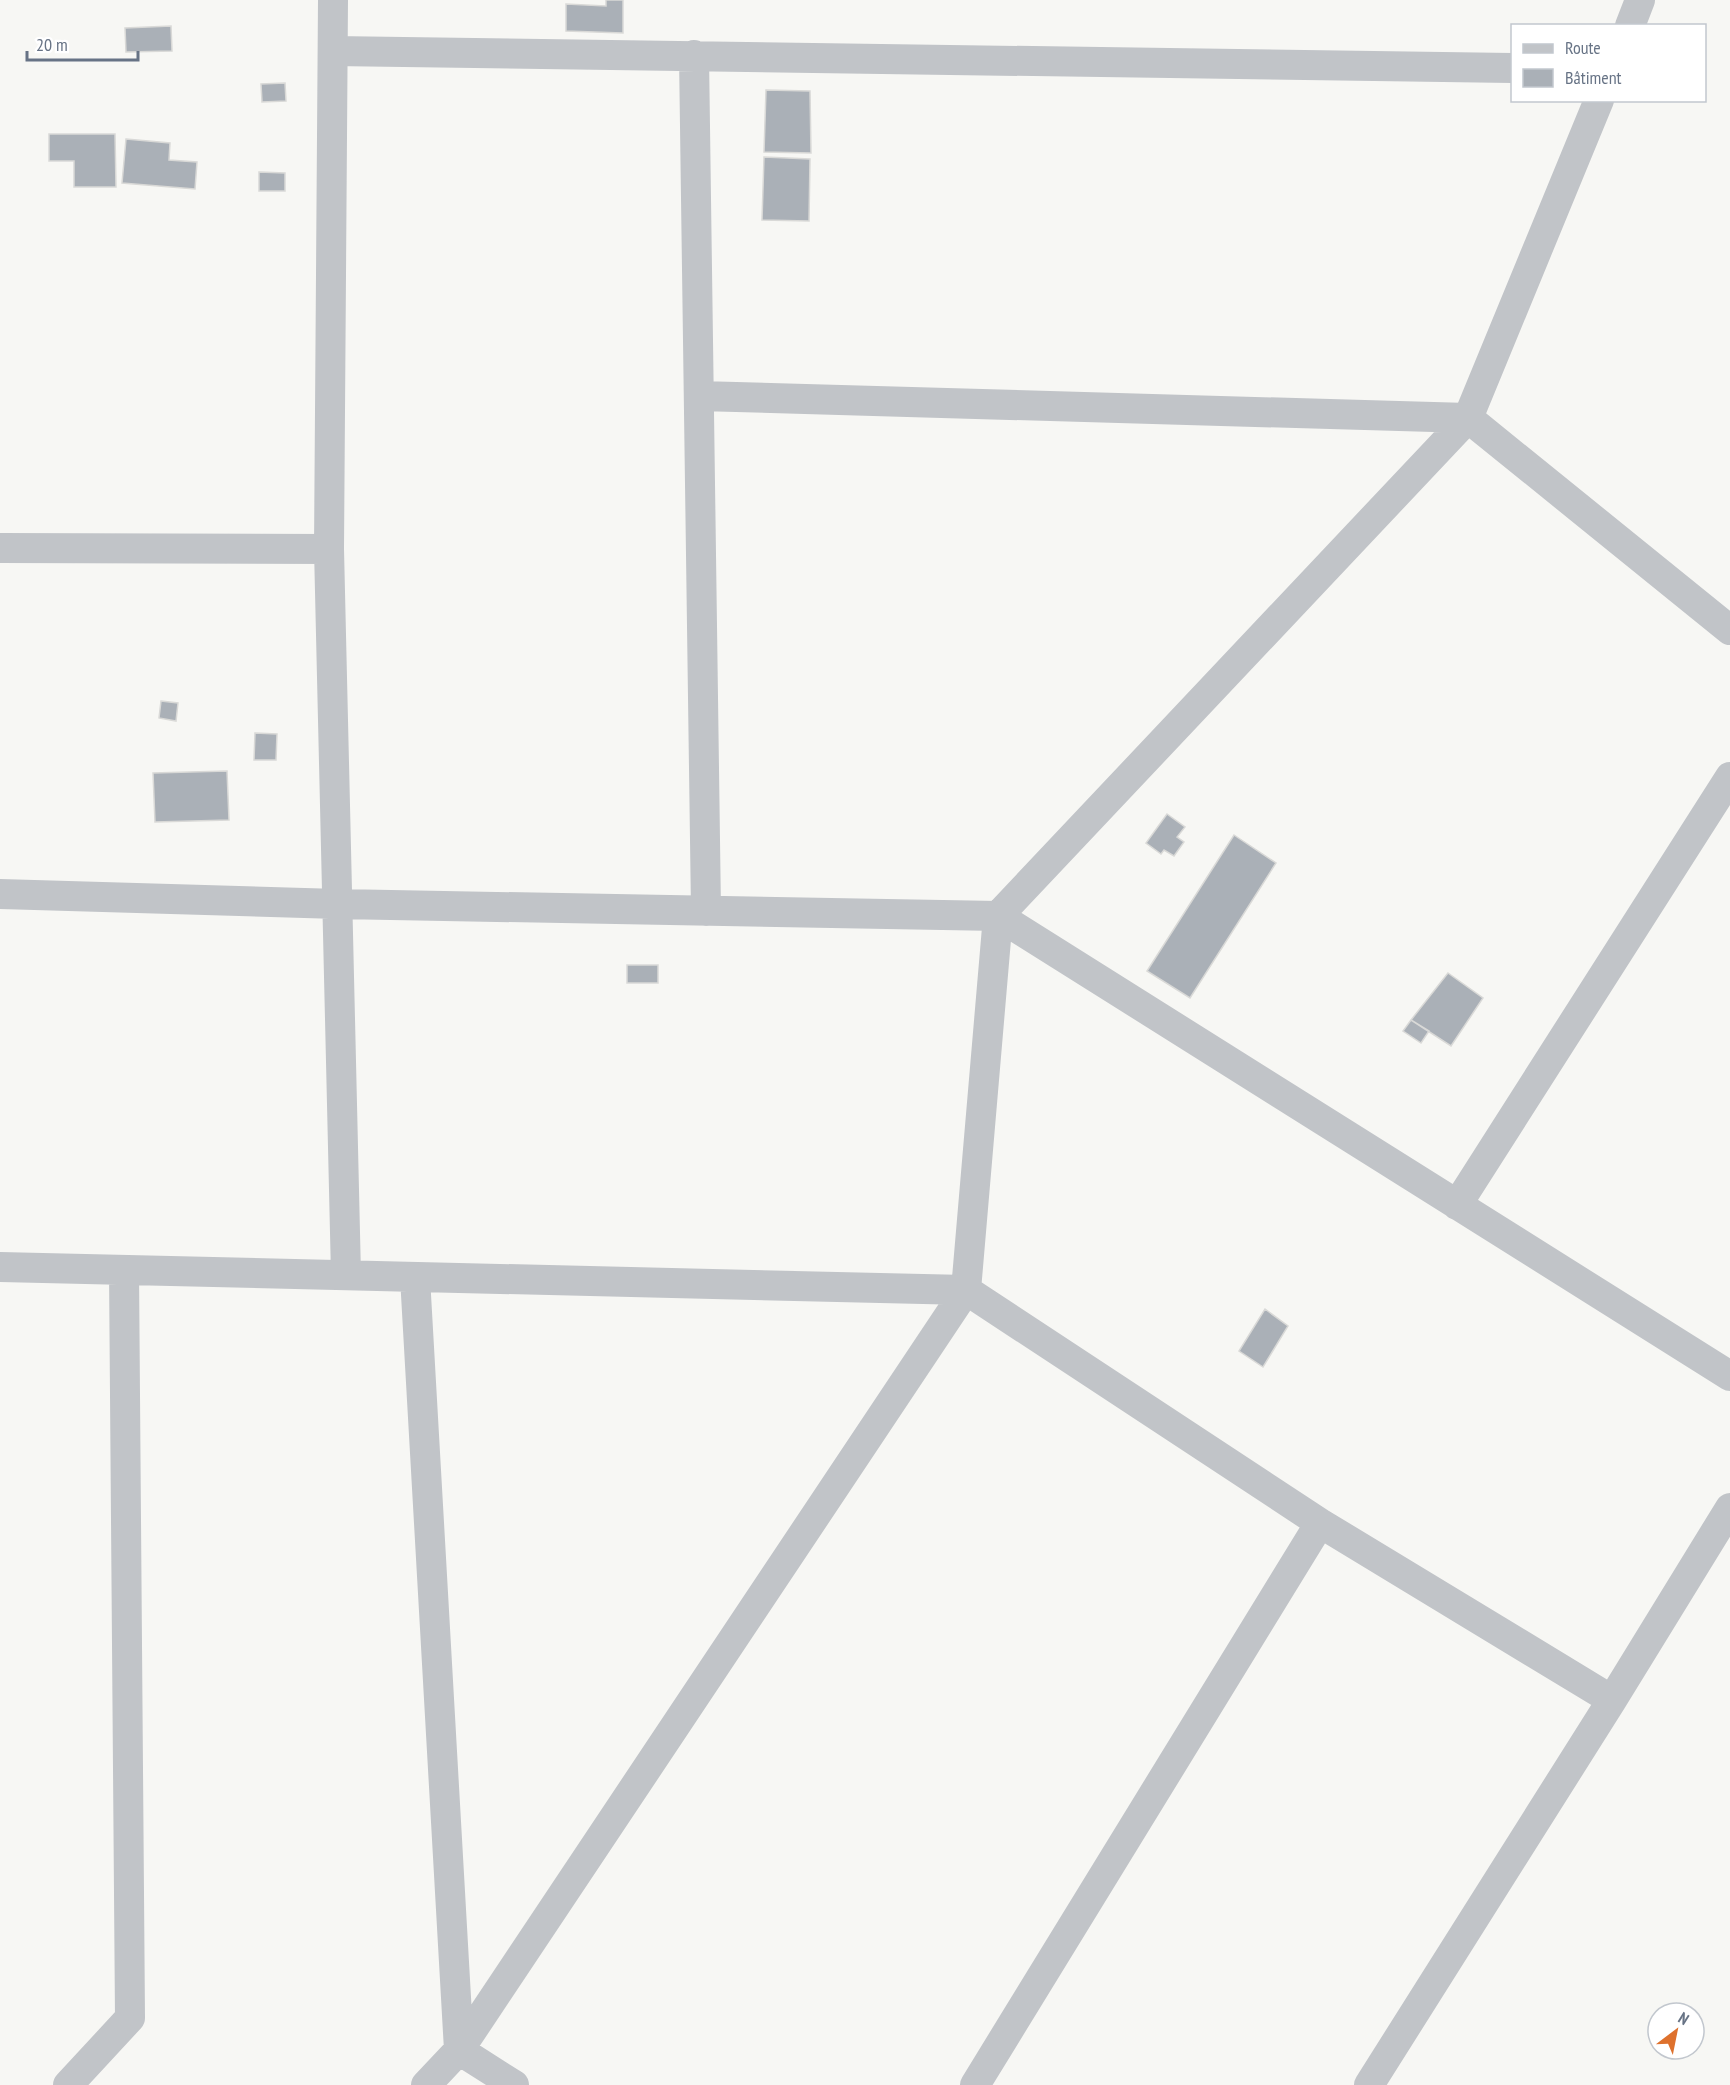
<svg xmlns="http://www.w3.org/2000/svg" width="1730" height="2085" font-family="'PT Sans Narrow',sans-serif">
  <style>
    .building { fill: #aab0b7; stroke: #d9d9d7; stroke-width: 1.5 }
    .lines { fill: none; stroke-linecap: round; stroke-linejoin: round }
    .minor { stroke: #c1c4c8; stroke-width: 30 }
  </style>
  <rect width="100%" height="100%" fill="#f7f7f4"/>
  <path class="building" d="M 606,0 L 623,0 L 623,33 L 566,31 L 566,4 L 606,6 Z
    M 171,26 L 172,51 L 126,52 L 125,28 Z
    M 285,83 L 286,101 L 262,102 L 261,84 Z
    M 766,90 L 810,91 L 811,153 L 764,152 Z
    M 49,134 L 115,134 L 116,187 L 74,187 L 74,161 L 49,161 Z
    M 126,139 L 170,143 L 169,160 L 197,162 L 195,189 L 122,183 Z
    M 764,157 L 810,159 L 809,221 L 762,220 Z
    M 259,172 L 285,173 L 285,191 L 259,191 Z
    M 161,701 L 178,703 L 176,721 L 159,718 Z
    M 255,733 L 277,734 L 276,760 L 254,760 Z
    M 227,771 L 229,820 L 155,822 L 153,773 Z
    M 1167,814 L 1185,827 L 1177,837 L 1184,842 L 1174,856 L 1164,850 L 1161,854 L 1146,843 Z
    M 1234,835 L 1276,863 L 1190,998 L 1147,971 Z
    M 627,965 L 658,965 L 658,983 L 627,983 Z
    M 1448,973 L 1483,998 L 1451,1046 L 1411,1020 Z
    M 1411,1020 L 1429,1031 L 1421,1043 L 1403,1031 Z
    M 1265,1309 L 1288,1326 L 1263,1367 L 1239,1351 Z"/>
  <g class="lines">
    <path class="minor" d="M 333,0 L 329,549 L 346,1275
      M 1630,26 L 1640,0
      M 333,51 L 1512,68
      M 694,55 L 706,911
      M 699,396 L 1468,418 L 1730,630
      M 0,548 L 329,549
      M 0,894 L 338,904 L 998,916 L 1468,418 L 1599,100
      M 1457,1205 L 1730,777
      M 0,1267 L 966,1290 L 1320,1523 L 1612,1700
      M 415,1277 L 459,2050
      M 459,2050 L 514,2085
      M 68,2085 L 130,2018 L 124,1270
      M 426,2085 L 459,2050 L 966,1290 L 998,916 L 1730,1376
      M 975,2085 L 1320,1523
      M 1369,2085 L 1612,1700 L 1730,1508"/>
  </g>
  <rect x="1511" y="24" width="195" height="78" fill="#ffffff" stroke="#c2c7ce" stroke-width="1.5"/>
  <rect x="1523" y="44" width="30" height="9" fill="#c1c4c8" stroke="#c2c7ce" stroke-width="1.5"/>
  <text x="1565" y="54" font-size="18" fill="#677385">Route</text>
  <rect x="1523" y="69" width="30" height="18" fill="#aab0b7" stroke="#c2c7ce" stroke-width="1.5"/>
  <text x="1565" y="84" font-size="18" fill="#677385">Bâtiment</text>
  <g transform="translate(1676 2031) rotate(32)"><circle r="28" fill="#ffffff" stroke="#c2c7ce" stroke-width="1.5"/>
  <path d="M0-4.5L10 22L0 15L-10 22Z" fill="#de712d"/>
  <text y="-9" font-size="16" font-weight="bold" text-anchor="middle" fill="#677385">N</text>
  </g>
  <path d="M27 51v9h111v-9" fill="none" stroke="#677385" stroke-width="3"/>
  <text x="36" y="51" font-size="18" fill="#677385" stroke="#ffffff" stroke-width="4.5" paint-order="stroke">20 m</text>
</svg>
